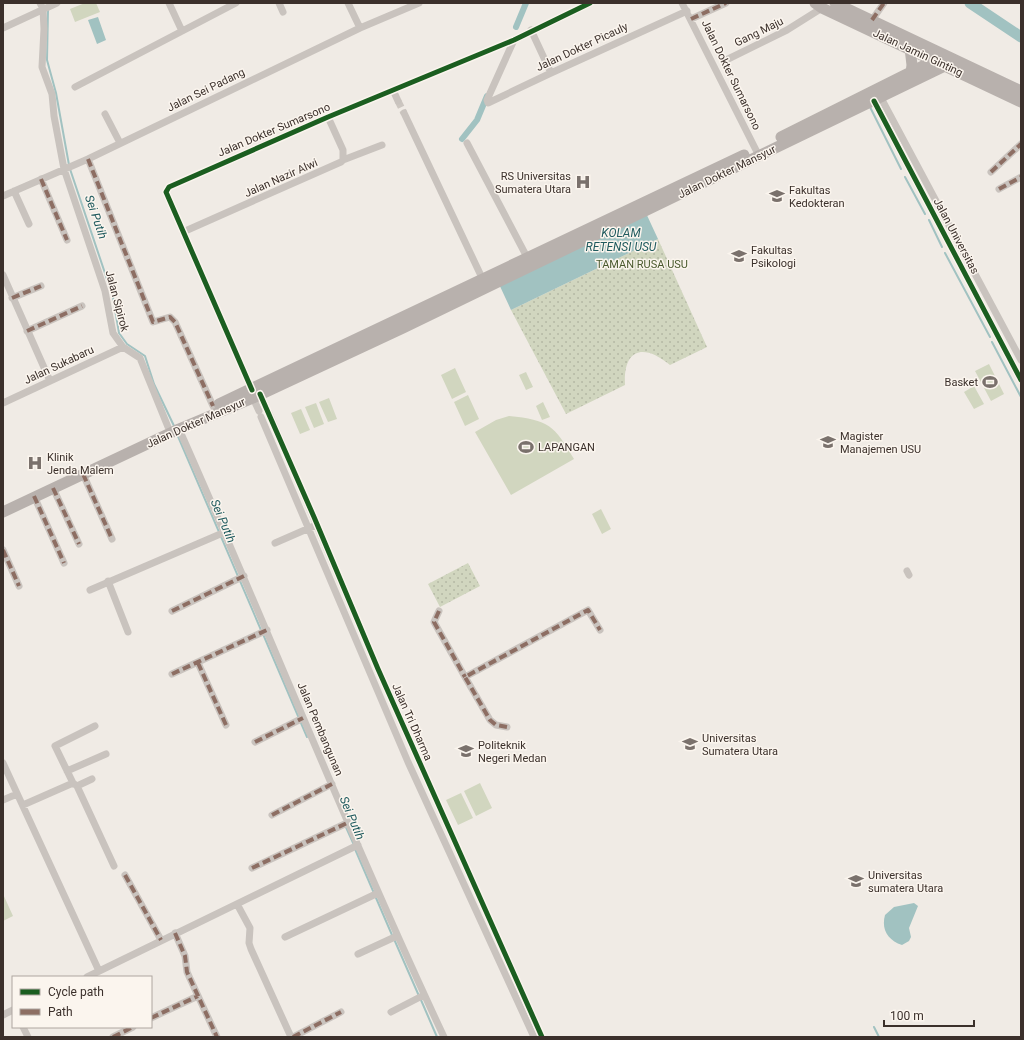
<svg xmlns="http://www.w3.org/2000/svg" width="1024" height="1040" font-family="Roboto,sans-serif">
  <style>
    .grass { fill: url(#grass-dots) }
    .pitch { fill: #d1d6bf }
    .water { fill: #a1c2c1 }
    .lines { fill: none; stroke-linecap: round; stroke-linejoin: round }
    .stream { stroke: #a1c2c1; stroke-width: 2 }
    .canal { stroke: #a1c2c1; stroke-width: 6 }
    .river { stroke: #a1c2c1; stroke-width: 11 }
    .street-tunnel { stroke: #ccc6c0; stroke-width: 7; stroke-dasharray: 7 3.5; stroke-linecap: butt }
    .street { stroke: #c9c3be; stroke-width: 7 }
    .primary { stroke: #b8b1ad; stroke-width: 11 }
    .quiet { stroke: #8d6e63; stroke-width: 4; stroke-dasharray: 8 4; stroke-linecap: butt }
    .cycleway-casing { stroke: #fbf5ee; stroke-width: 8 }
    .cycleway { stroke: #1b5e20; stroke-width: 5 }
    .labels { text-anchor: middle; dominant-baseline: central; stroke-width: 3; stroke-linejoin: round; paint-order: stroke }
    .street-label { font-size: 11px; fill: #3b302b; stroke: #fbf5ee }
    .poi-label { font-size: 11px; fill: #3b302b; stroke: #fbf5ee; text-anchor: start }
    .park-label { font-size: 11px; fill: #4a5a2e; stroke: #fbf5ee }
    .water-label { font-size: 12px; font-style: italic; fill: #1f5a5e; stroke: #fbf5ee }
  </style>
  <defs>
    <pattern id="grass-dots" width="8" height="8" patternUnits="userSpaceOnUse"><rect width="8" height="8" fill="#d1d6bf"/><path d="M2 2h.1M6 6h.1" fill="none" stroke="#b4b8a4" stroke-width="1.8" stroke-linecap="round"/></pattern>
  </defs>
  <rect width="100%" height="100%" fill="#f0ebe5"/>
  <path class="grass" d="M 658,239 L 707,347 L 670,365 C 644,343 623,348 625,385 L 566,414 L 511,310 Z
    M 468,563 L 480,586 L 440,607 L 428,584 Z"/>
  <path class="pitch" d="M 85,3 L 96,3 L 100,12 L 75,22 L 70,9 Z
    M 989,364 L 1004,394 L 991,401 L 975,371 Z
    M 455,368 L 466,392 L 452,399 L 441,375 Z
    M 526,372 L 533,387 L 526,390 L 519,375 Z
    M 974,386 L 984,404 L 974,409 L 964,392 Z
    M 468,395 L 479,419 L 465,426 L 454,402 Z
    M 329,398 L 337,419 L 328,422 L 319,402 Z
    M 543,402 L 550,417 L 542,420 L 536,406 Z
    M 316,403 L 324,424 L 314,428 L 305,407 Z
    M 301,409 L 310,430 L 300,434 L 291,413 Z
    M 509,416 C 549,420 554,425 574,459 L 511,495 L 475,432 L 496,420 Z
    M 601,509 L 611,529 L 602,534 L 592,514 Z
    M 480,783 L 492,808 L 476,816 L 464,791 Z
    M 461,793 L 473,818 L 458,825 L 446,800 Z
    M 3,894 L 13,916 L 3,921 Z"/>
  <path class="water" d="M 98,17 L 106,40 L 97,44 L 88,20 Z
    M 645,211 L 658,239 L 511,310 L 498,282 Z
    M 914,903 L 918,906 L 909,928 L 911,937 L 909,941 L 902,945 C 888,940 881,930 885,915 L 894,907 Z"/>
  <g class="lines">
    <path class="stream" d="M 48,10 L 47,60 L 56,93 L 69,165
      M 870,107 L 901,169
      M 70,169 L 113,297 L 119,333 L 127,344 L 145,356 L 154,384 L 175,428
      M 905,177 L 925,214
      M 929,220 L 942,247
      M 945,253 L 990,337
      M 992,342 L 1021,397
      M 177,434 L 261,630
      M 263,634 L 307,737
      M 345,825 L 354,845
      M 355,849 L 392,935
      M 394,939 L 419,996
      M 421,1000 L 437,1037
      M 874,1027 L 879,1037"/>
    <path class="canal" d="M 516,27 L 526,3
      M 462,139 L 477,120 L 487,96"/>
    <path class="river" d="M 970,3 L 1021,37"/>
    <path class="street-tunnel" d="M 398,101 L 404,113"/>
    <path class="street" d="M 40,3 L 43,9 L 44,29 L 42,67 L 52,94 L 54,116 L 64,169 L 105,291 L 113,333 L 123,347 L 140,358 L 168,427
      M 169,3 L 182,31
      M 279,3 L 283,12
      M 348,3 L 360,28
      M 682,3 L 759,156
      M 691,19 L 726,3
      M 872,20 L 884,3
      M 3,28 L 57,3
      M 531,30 L 551,73
      M 514,40 L 487,100 L 488,103 L 551,73 L 687,11
      M 724,61 L 787,30 L 822,8
      M 75,87 L 236,3
      M 393,90 L 398,101
      M 881,98 L 1021,360
      M 874,101 L 1021,380
      M 404,113 L 484,282
      M 105,114 L 120,143
      M 467,143 L 529,261
      M 88,159 L 153,322 L 170,317 L 175,322 L 213,406
      M 343,160 L 382,145
      M 991,172 L 1021,144
      M 41,179 L 67,240
      M 999,189 L 1021,177
      M 14,191 L 29,224
      M 3,196 L 88,159 L 360,28 L 419,3
      M 183,232 L 341,162 L 343,160 L 343,150 L 328,117
      M 3,275 L 50,381
      M 12,298 L 41,286
      M 27,331 L 82,306
      M 252,390 L 166,192 L 169,187 L 328,117 L 514,40 L 590,3
      M 260,394 L 266,408
      M 253,398 L 259,411
      M 3,403 L 123,347
      M 269,413 L 378,669 L 542,1037
      M 261,417 L 408,762 L 534,1037
      M 179,429 C 269,631 350,837 444,1037
      M 83,474 L 112,539
      M 53,488 L 79,544
      M 34,496 L 64,563
      M 275,543 L 314,526
      M 3,550 L 19,586
      M 907,571 L 909,575
      M 108,581 L 128,632
      M 90,590 L 225,532
      M 172,611 L 244,576
      M 439,611 L 434,622 L 465,677
      M 198,663 L 226,725
      M 172,674 L 267,630
      M 507,727 L 496,725 L 490,720 L 465,677 L 588,610 L 600,630
      M 255,742 L 303,718
      M 3,763 L 99,971
      M 67,771 L 106,754
      M 73,783 L 55,746 L 95,726
      M 77,786 L 114,866
      M 3,800 L 17,794
      M 23,805 L 73,783 L 77,786 L 92,779
      M 272,815 L 332,784
      M 252,868 L 349,822
      M 125,875 L 161,940
      M 237,904 L 250,928 L 249,943 L 251,949 L 291,1037
      M 175,933 L 185,956 L 187,972 L 217,1037
      M 285,937 L 378,893
      M 358,954 L 397,936
      M 87,977 L 358,845
      M 391,1012 L 424,995
      M 3,1015 L 13,1010
      M 151,1018 L 198,996
      M 23,1027 L 28,1037
      M 113,1037 L 133,1027
      M 293,1037 L 341,1012"/>
    <path class="primary" d="M 815,3 L 822,8 L 1021,102
      M 835,3 L 1021,91
      M 910,48 L 912,65 L 911,73
      M 781,137 L 945,55
      M 219,404 L 744,155
      M 3,512 L 179,429 L 253,398 L 403,328 L 955,61"/>
    <path class="quiet" d="M 691,19 L 726,3
      M 872,20 L 884,3
      M 88,159 L 153,322 L 170,317 L 175,322 L 213,406
      M 991,172 L 1021,144
      M 41,179 L 67,240
      M 999,189 L 1021,177
      M 12,298 L 41,286
      M 27,331 L 82,306
      M 83,474 L 112,539
      M 53,488 L 79,544
      M 34,496 L 64,563
      M 3,550 L 19,586
      M 172,611 L 244,576
      M 439,611 L 434,622 L 465,677
      M 198,663 L 226,725
      M 172,674 L 267,630
      M 507,727 L 496,725 L 490,720 L 465,677 L 588,610 L 600,630
      M 255,742 L 303,718
      M 272,815 L 332,784
      M 252,868 L 349,822
      M 125,875 L 161,940
      M 175,933 L 185,956 L 187,972 L 217,1037
      M 151,1018 L 198,996
      M 113,1037 L 133,1027
      M 293,1037 L 341,1012"/>
    <g class="cycleway-casing">
      <path id="cycleway" d="M 874,101 L 1021,380
        M 252,390 L 166,192 L 169,187 L 328,117 L 514,40 L 590,3
        M 260,394 L 314,517 L 378,669 L 542,1037"/>
    </g>
    <use href="#cycleway" class="cycleway"/>
  </g>
  <defs>
    <g id="hospital-bare" transform="scale(1.2)"><path d="M-5-5h3v3.5h4V-5h3V5h-3V1.5h-4V5h-3Z" fill="#7a716c" stroke="#fbf5ee" stroke-width="2.5" paint-order="stroke"/></g>
    <g id="university-bare" transform="scale(1.2)"><path d="M0-5L7-2L0 1L-7-2ZM-4 1L0 2.5L4 1V4Q0 6-4 4Z" fill="#7a716c" stroke="#fbf5ee" stroke-width="2.5" paint-order="stroke"/></g>
    <g id="stadium-bare" transform="scale(1.2)"><path d="M0-5a6.5 5 0 1 0 0 10a6.5 5 0 1 0 0-10ZM-3.5-1.8h7v3.6h-7Z" fill="#7a716c" stroke="#fbf5ee" stroke-width="2.5" paint-order="stroke"/></g>
  </defs>
  <g fill-rule="evenodd">
    <use href="#hospital-bare" x="583" y="182"/>
    <use href="#university-bare" x="777" y="196"/>
    <use href="#university-bare" x="739" y="256"/>
    <use href="#stadium-bare" x="990" y="382"/>
    <use href="#university-bare" x="828" y="442"/>
    <use href="#stadium-bare" x="526" y="447"/>
    <use href="#hospital-bare" x="35" y="463"/>
    <use href="#university-bare" x="690" y="744"/>
    <use href="#university-bare" x="466" y="751"/>
    <use href="#university-bare" x="856" y="881"/>
  </g>
  <g class="labels">
    <g class="street-label">
      <text transform="translate(759 32) rotate(-26)">Gang Maju</text>
      <text transform="translate(582 47) rotate(-25)">Jalan Dokter Picauly</text>
      <text transform="translate(918 53) rotate(25)">Jalan Jamin Ginting</text>
      <text transform="translate(731 75) rotate(64)">Jalan Dokter Sumarsono</text>
      <text transform="translate(206 90) rotate(-26)">Jalan Sei Padang</text>
      <text transform="translate(274 130) rotate(-23)">Jalan Dokter Sumarsono</text>
      <text transform="translate(727 172) rotate(-26)">Jalan Dokter Mansyur</text>
      <text transform="translate(281 178) rotate(-24)">Jalan Nazir Alwi</text>
      <text transform="translate(956 236) rotate(62)">Jalan Universitas</text>
      <text transform="translate(117 301) rotate(75)">Jalan Sipirok</text>
      <text transform="translate(59 365) rotate(-25)">Jalan Sukabaru</text>
      <text transform="translate(196 423) rotate(-24)">Jalan Dokter Mansyur</text>
      <text transform="translate(412 722) rotate(66)">Jalan Tri Dharma</text>
      <text transform="translate(320 729) rotate(67)">Jalan Pembangunan</text>
    </g>
    <g class="poi-label">
      <text x="571" y="176" text-anchor="end">RS Universitas<tspan x="571" dy="13">Sumatera Utara</tspan></text>
      <text x="789" y="190">Fakultas<tspan x="789" dy="13">Kedokteran</tspan></text>
      <text x="751" y="250">Fakultas<tspan x="751" dy="13">Psikologi</tspan></text>
      <text x="978" y="382" text-anchor="end">Basket</text>
      <text x="840" y="436">Magister<tspan x="840" dy="13">Manajemen USU</tspan></text>
      <text x="538" y="447">LAPANGAN</text>
      <text x="47" y="457">Klinik<tspan x="47" dy="13">Jenda Malem</tspan></text>
      <text x="702" y="738">Universitas<tspan x="702" dy="13">Sumatera Utara</tspan></text>
      <text x="478" y="745">Politeknik<tspan x="478" dy="13">Negeri Medan</tspan></text>
      <text x="868" y="875">Universitas<tspan x="868" dy="13">sumatera Utara</tspan></text>
    </g>
    <g class="park-label">
      <text x="642" y="264">TAMAN RUSA USU</text>
    </g>
    <g class="water-label">
      <text transform="translate(96 217) rotate(71)">Sei Putih</text>
      <text x="621" y="233">KOLAM<tspan x="621" dy="14">RETENSI USU</tspan></text>
      <text transform="translate(223 521) rotate(67)">Sei Putih</text>
      <text transform="translate(352 818) rotate(67)">Sei Putih</text>
    </g>
  </g>
  <rect width="1024" height="1040" fill="none" stroke="#3b302b" stroke-width="8"/>
  <rect x="12" y="976" width="140" height="52" fill="#fbf5ee" stroke="#aea6a0"/>
  <rect x="20" y="989" width="20" height="6" fill="#1b5e20" stroke="#aea6a0"/>
  <text x="48" y="996" font-size="12" fill="#3b302b">Cycle path</text>
  <rect x="20" y="1009" width="20" height="6" fill="#8d6e63" stroke="#aea6a0"/>
  <text x="48" y="1016" font-size="12" fill="#3b302b">Path</text>
  <path d="M884 1020v6h90v-6" fill="none" stroke="#3b302b" stroke-width="2"/>
  <text x="890" y="1020" font-size="12" fill="#3b302b" stroke="#fbf5ee" stroke-width="3" paint-order="stroke">100 m</text>
</svg>
